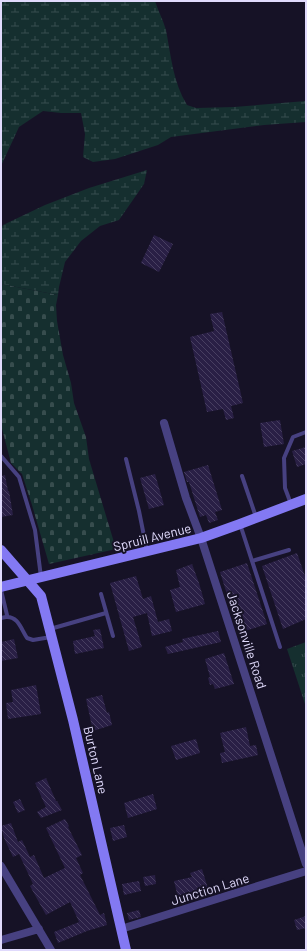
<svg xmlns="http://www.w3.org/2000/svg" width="307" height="951" font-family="Barlow,sans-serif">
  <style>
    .grass { fill: url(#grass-tufts) }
    .wetland { fill: url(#wetland-marsh) }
    .cemetery { fill: url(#cemetery-stones) }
    .building { fill: url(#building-back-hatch) }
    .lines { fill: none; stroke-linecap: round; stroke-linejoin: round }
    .lane { stroke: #474181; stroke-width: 4 }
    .street { stroke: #474181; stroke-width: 8 }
    .secondary { stroke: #8379f3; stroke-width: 10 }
    .labels { text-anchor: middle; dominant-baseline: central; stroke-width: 4; stroke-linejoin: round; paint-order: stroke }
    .street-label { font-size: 13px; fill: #e0dafc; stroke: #161226 }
  </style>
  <defs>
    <pattern id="grass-tufts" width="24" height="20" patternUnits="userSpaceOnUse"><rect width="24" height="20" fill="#152f2f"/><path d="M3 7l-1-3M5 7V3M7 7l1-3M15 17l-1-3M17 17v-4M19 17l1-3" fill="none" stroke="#374d4e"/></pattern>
    <pattern id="wetland-marsh" width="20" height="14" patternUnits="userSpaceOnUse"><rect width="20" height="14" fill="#152f2f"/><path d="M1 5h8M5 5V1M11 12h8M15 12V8" fill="none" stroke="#374d4e"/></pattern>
    <pattern id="cemetery-stones" width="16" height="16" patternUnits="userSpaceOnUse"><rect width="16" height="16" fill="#152f2f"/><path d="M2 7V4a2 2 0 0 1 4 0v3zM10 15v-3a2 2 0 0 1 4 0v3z" fill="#374d4e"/></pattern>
    <pattern id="building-back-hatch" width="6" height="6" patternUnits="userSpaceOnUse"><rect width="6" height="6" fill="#291f45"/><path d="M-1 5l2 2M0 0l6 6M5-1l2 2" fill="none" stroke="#483f61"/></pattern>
  </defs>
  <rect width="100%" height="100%" fill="#161226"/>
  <path class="grass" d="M 306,642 L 306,707 L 287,649 Z"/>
  <path class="wetland" d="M 1,1 L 155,1 C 158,10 163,20 166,30 C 171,56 173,82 187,105 L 196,108 L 234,107 L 306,101 L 306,122 L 264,125 L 171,137 L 158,145 L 115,159 L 93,162 L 83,157 L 85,134 L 81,113 L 61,113 L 43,111 L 19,127 L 1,166 Z
    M 147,170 L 144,184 L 119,220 L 100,226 L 81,241 L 65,262 L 59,287 L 58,295 L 1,284 L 1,229 L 3,225 L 45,205 L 89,188 Z"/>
  <path class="cemetery" d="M 1,284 L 58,295 L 56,305 L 57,321 L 63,355 L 71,383 L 74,403 L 86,437 L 89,459 L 116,549 L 49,564 L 32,505 L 22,474 L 11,463 L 1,425 Z"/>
  <path class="building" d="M 154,235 L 173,244 L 159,272 L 141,263 Z
    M 222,312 L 243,403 L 231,406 L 234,418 L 226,420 L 223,409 L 207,412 L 190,337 L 214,331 L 210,314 Z
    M 280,420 L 284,444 L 264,447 L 260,423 Z
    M 306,447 L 306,464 L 297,467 L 292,451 Z
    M 208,465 L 222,510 L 215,512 L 218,520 L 209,523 L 206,515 L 200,517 L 189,482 L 187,482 L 184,472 Z
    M 155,474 L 164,505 L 149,509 L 140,478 Z
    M 5,475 L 8,491 L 9,491 L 13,515 L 1,517 L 1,476 Z
    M 297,553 L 306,579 L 306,619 L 283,629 L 262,566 Z
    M 247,563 L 267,624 L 239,633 L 220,572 Z
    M 192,564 L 199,583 L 205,604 L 176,612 L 170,590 L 180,587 L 176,570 Z
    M 136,576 L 143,599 L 151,596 L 158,622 L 169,619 L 172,631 L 152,636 L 147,613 L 133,617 L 142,647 L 129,651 L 110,583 Z
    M 100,629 L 104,648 L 75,654 L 73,641 L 95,636 L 93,630 Z
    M 218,631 L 221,642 L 168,654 L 165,647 L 183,642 L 182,639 Z
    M 14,639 L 18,658 L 1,661 L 1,642 Z
    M 224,653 L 234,684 L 215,689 L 213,684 L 210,685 L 208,678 L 210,677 L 205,659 Z
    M 36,685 L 41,714 L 8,719 L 6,703 L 13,702 L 11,690 Z
    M 102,695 L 107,713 L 109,712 L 112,725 L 93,731 L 86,699 Z
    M 246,727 L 250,746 L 256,745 L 258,755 L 222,763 L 220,753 L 225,752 L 220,733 Z
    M 196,739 L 200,753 L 176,760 L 171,746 Z
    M 46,778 L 56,801 L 57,801 L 62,810 L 41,818 L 37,812 L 46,807 L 35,783 Z
    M 153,794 L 157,809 L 128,818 L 124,803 Z
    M 20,799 L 25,810 L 18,813 L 13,802 Z
    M 65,819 L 69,826 L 68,827 L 82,855 L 76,858 L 83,873 L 80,875 L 100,915 L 104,913 L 107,925 L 87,931 L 58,943 L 54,932 L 79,922 L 70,902 L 46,915 L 30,886 L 33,884 L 19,854 L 13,857 L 4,838 L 1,826 L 11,823 L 18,842 L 22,840 L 30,857 L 34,855 L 44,878 L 65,868 L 46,828 Z
    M 124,825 L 127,837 L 113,841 L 110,828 Z
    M 202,869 L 210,895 L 198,899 L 197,897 L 179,902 L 174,881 L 192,877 L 190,873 Z
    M 155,875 L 156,884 L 145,886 L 143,877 Z
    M 139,881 L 141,891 L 124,895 L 122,884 Z
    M 139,910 L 141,917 L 129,920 L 127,913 Z
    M 306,916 L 306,928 L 297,930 L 294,920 Z"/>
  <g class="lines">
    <path class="lane" d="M 1,456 L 19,477 L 35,530 L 41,577
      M 126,459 L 139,511 L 147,551
      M 242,476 L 256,517
      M 291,504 L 285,488 L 284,458 L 293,437 L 306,432
      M 240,524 L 280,647
      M 252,561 L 289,550
      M 1,590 L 7,615 L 6,617 L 1,618
      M 101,594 L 113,636
      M 6,617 C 18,616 21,629 27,638 L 33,640 L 51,637
      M 50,629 L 106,613"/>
    <path class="street" d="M 164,423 L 186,498 L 201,538 L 306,864
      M 1,866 L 51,950
      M 121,929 L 306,871
      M 1,940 L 39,929"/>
    <path class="secondary" d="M 1,550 L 41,596 L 73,720 L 126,950
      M 1,587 L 201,538 L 240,524 L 306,499"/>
  </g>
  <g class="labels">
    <g class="street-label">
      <text transform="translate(152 537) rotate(-14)">Spruill Avenue</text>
      <text transform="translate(247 640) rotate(72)">Jacksonville Road</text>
      <text transform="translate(96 760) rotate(77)">Burton Lane</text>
      <text transform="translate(210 889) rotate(-17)">Junction Lane</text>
    </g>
  </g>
  <rect width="307" height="951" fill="none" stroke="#e0dafc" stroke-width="4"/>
</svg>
